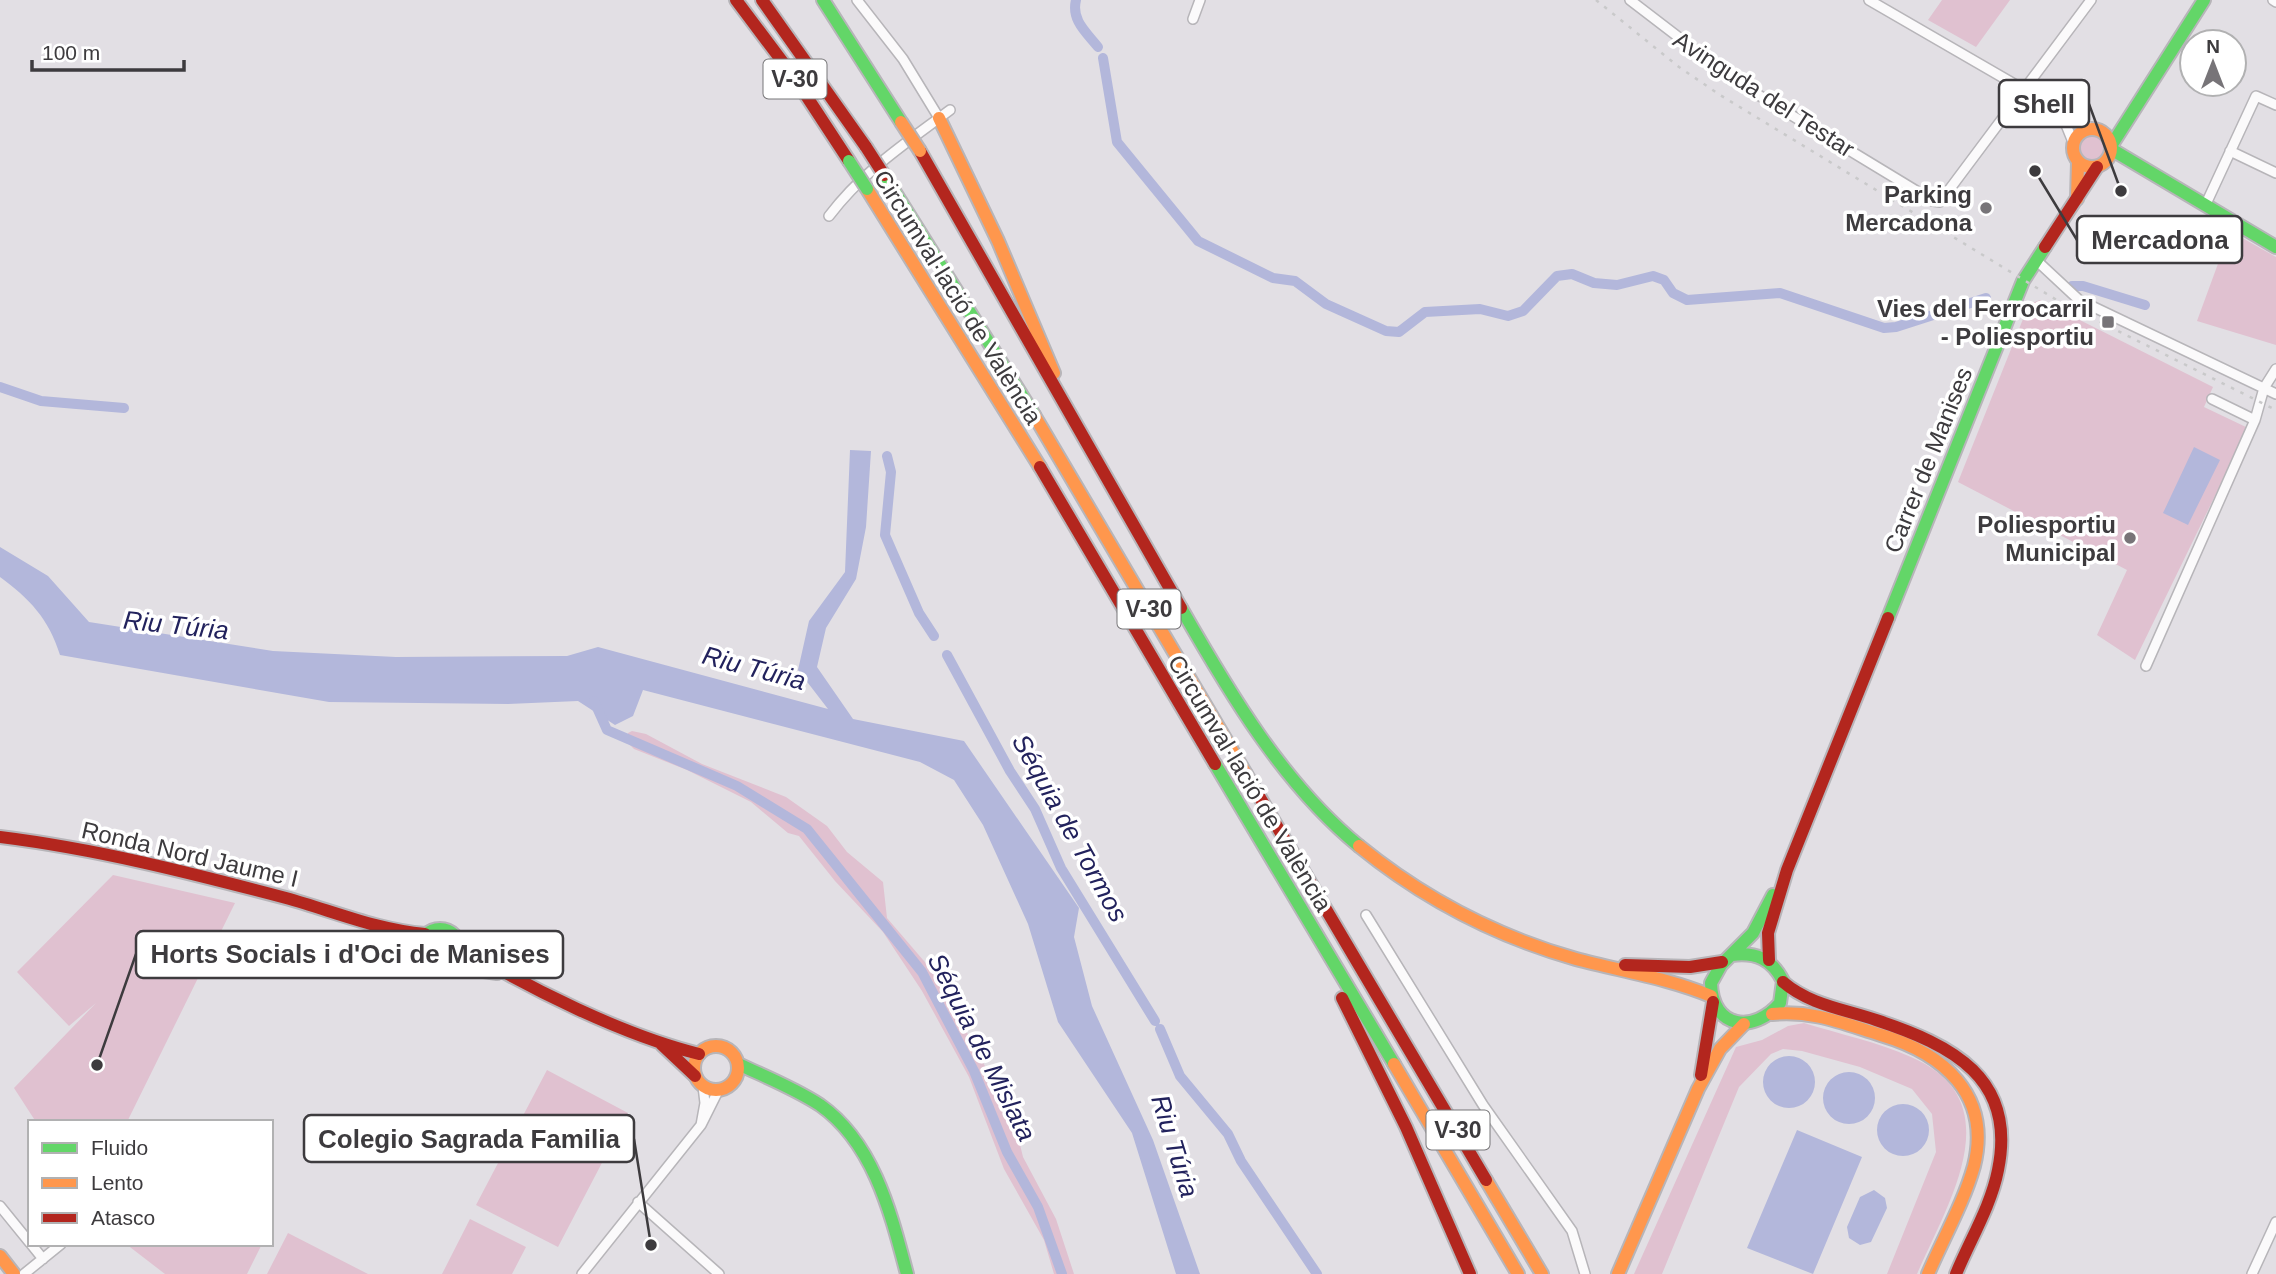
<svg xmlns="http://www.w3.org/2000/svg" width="2276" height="1274" font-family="Helvetica,sans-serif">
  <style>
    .green { fill: #e0c1d0 }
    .water { fill: #b3b7db }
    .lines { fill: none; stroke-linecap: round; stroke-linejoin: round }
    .canal { stroke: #b3b7db; stroke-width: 10 }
    .street-casing { stroke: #b7b5b9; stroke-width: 12 }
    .fast-casing { stroke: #b7b5b9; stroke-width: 16 }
    .slow-casing { stroke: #b7b5b9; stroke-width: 16 }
    .jam-casing { stroke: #b7b5b9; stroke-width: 16 }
    .street { stroke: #fbfafb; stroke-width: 9 }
    .fast { stroke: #63d668; stroke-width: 12 }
    .slow { stroke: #ff974d; stroke-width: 12 }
    .jam { stroke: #b3261e; stroke-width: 12 }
    .rail { stroke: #c9c9ca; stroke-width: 2.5; stroke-dasharray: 3.5 7; stroke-linecap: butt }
    .fast-bridge-casing { stroke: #b7b5b9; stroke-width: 16; stroke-linecap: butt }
    .slow-bridge-casing { stroke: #b7b5b9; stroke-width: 16; stroke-linecap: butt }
    .jam-bridge-casing { stroke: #b7b5b9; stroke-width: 16; stroke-linecap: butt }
    .fast-bridge { stroke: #63d668; stroke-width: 12 }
    .slow-bridge { stroke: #ff974d; stroke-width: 12 }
    .jam-bridge { stroke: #b3261e; stroke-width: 12 }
    .poi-dot { fill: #777478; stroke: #fff; stroke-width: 2.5 }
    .labels { text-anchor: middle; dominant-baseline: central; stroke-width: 7; stroke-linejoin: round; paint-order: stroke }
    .shield { fill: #fff; stroke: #777678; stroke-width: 2 }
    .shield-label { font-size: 23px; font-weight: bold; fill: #3d3b3e }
    .street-label { font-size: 24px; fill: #3d3b3e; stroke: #fff }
    .poi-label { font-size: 24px; font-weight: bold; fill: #3d3b3e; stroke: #fff; text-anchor: end }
    .water-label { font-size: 26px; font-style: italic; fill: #22225d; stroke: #fff }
    .leader { fill: none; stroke: #3d3b3e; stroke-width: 2.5 }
    .callout-dot { fill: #3d3b3e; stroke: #fff; stroke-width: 2.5 }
    .callout { fill: #fff; stroke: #3d3b3e; stroke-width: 2.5 }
    .callout-label { font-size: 26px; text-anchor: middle; font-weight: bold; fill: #3d3b3e }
  </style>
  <rect width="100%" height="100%" fill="#e2dfe4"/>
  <path class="green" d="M 1942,0 L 2010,0 L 1976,47 L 1928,20 Z
    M2079 148a13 13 0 1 1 26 0a13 13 0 1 1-26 0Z
    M 2230,231 L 2276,257 L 2276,345 L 2197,321 Z
    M 2040,300 L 2213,387 L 2204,407 L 2248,428 L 2135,660 L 2097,635 L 2127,570 L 1958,482 L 2029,304 Z
    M 632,731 L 646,734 L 702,764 L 786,797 L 827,826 L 847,852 L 883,882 L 887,918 L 936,975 L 1014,1120 L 1023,1157 L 1056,1219 L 1074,1274 L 1054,1274 L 1044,1240 L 1004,1169 L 969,1077 L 922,991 L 883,932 L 835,881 L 799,836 L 788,833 L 751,802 L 687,770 L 634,749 L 626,741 L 628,733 Z
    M 113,875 L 235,903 L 127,1122 L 36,1122 L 14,1088 L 96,1003 L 69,1026 L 17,972 Z
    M 1804,1023 C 1839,1034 1878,1042 1911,1057 C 2014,1101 1947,1204 1917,1274 L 1887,1274 L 1936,1152 L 1932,1114 L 1912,1089 L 1860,1067 L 1802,1051 L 1783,1049 L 1771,1054 L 1739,1087 L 1662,1274 L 1634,1274 L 1736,1047 L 1762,1040 L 1788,1026 Z
    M 547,1070 L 628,1113 L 558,1247 L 476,1205 Z
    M 470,1219 L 526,1247 L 512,1274 L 442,1274 Z
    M 288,1233 L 368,1274 L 267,1274 Z
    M 126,1244 L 262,1244 L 247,1274 L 165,1274 Z"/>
  <path class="water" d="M 2194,447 L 2220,460 L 2188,525 L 2163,513 Z
    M 850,450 L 871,451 L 866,527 L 856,579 L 826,628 L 817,667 L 853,719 L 964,741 L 1079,908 L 1074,937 L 1092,1006 L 1153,1140 L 1200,1274 L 1176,1274 L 1132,1133 L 1058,1022 L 1028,924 L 983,825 L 954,780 L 920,762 L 643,690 L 633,716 L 615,725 L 578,701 L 508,704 L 329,702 L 60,655 C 49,619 29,598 0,577 L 0,547 L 48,576 L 89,622 L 273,651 L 396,657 L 567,656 L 598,647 L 828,709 L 798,670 L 809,621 L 845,572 Z
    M1763 1082a26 26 0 1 1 52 0a26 26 0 1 1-52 0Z
    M1823 1098a26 26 0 1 1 52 0a26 26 0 1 1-52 0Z
    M1877 1130a26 26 0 1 1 52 0a26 26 0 1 1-52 0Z
    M 1797,1130 L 1862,1157 L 1813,1274 L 1747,1248 Z
    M 1874,1190 L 1885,1198 L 1887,1208 L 1871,1242 L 1860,1245 L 1849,1238 L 1847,1227 L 1860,1197 Z"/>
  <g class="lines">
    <path class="canal" d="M 1076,0 C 1071,20 1086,32 1098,47
      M 1103,58 L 1117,142 L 1198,241 L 1273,278 L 1295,281 L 1326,304 L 1386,331 L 1399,332 L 1425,312 L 1480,309 L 1508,316 L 1523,311 L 1557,276 L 1572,274 L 1594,283 L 1617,285 L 1653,276 L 1664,280 L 1673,293 L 1687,300 L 1780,293 L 1884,328 L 1896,327 L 1986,298
      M 2072,286 L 2083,286 L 2145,305
      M 0,387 L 41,401 L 124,408
      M 887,456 L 891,472 L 885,535 L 919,613 L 934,636
      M 947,655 L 1010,771 L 1035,809 L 1061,868 L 1155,1021
      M 594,701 L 607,730 L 737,786 L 807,829 L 922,972 L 974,1071 L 1007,1152 L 1038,1207 L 1062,1274
      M 1160,1029 L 1180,1076 L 1228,1134 L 1241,1161 L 1317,1274"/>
    <g class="street-casing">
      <path id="street" d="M 857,0 L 903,59 L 939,118
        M 1630,0 L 1737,82 L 1933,201 L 1940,202 L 2091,0
        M 1869,0 L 2092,129
        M 2273,0 L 2276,2
        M 1193,19 L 1200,0
        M 2060,110 L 2073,142
        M 2230,151 L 2276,173
        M 2205,206 L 2256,96 L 2276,105
        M 829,216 C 863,171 906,143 950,110
        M 2036,260 L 2079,300 L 2276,394
        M 2212,399 L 2255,420
        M 2146,666 L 2255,420 L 2264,388 L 2276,369
        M 1366,915 L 1483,1105 L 1572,1231 L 1585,1274
        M 703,1086 L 705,1103 L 701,1125 L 718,1091
        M 638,1202 L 719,1274
        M 0,1206 L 30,1243
        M 31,1244 L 43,1259
        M 24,1274 L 61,1244
        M 582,1274 L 701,1125
        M 2252,1274 L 2276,1222"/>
    </g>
    <g class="fast-casing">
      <path id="fast" d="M 823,0 L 901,122
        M 2111,146 L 2204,0
        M 2111,149 L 2276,247
        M 884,175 L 1034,415
        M 1181,608 C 1229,692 1283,784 1359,846
        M 1888,618 L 2023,281 L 2045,247
        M 1215,764 L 1394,1064
        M420 949a20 20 0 1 1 40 0a20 20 0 1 1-40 0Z
        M 1732,955 C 1756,952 1772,959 1783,981 L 1780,1003 C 1754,1034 1712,1029 1711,983 L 1721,965 L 1753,933 L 1773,895
        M 738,1064 C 766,1077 794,1088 820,1105 C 874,1143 891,1214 907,1274"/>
    </g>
    <g class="slow-casing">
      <path id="slow" d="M 939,118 L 998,241 L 1054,373
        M2073 148a19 19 0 1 1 38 0a19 19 0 1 1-38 0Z
        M 867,189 L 1040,467
        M 2077,199 L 2078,162
        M 1034,415 L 1246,774
        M 1359,846 C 1424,899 1495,936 1576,959 C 1621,971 1668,978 1711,996
        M 452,966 L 497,973
        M 1772,1014 C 1813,1010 1842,1023 1881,1035 C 1942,1053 1992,1094 1974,1166 C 1964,1202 1943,1239 1928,1274
        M694 1068a22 22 0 1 1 44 0a22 22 0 1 1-44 0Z
        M 1394,1064 L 1518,1274
        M 1486,1180 L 1542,1274
        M 0,1256 L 14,1274
        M 1618,1274 L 1698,1089 L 1720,1049 L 1744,1024"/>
    </g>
    <g class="jam-casing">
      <path id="jam" d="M 736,0 L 794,77 L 849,161
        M 762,0 L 866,147
        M 920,151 L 1181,608
        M 2045,247 L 2097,167
        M 1040,467 L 1215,764
        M 1246,774 L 1486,1180
        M 0,837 C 97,849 191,873 286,898 C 333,911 377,930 425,934
        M 384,932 L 420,956
        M 461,947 C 528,988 623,1035 699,1054
        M 1769,960 L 1768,933 L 1787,870 L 1888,618
        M 1625,965 L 1690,967 L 1722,962
        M 1783,982 C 1810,1005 1844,1009 1876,1020 C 1952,1045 2017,1078 1998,1170 C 1991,1206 1970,1240 1956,1274
        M 1342,998 L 1406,1127 L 1470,1274
        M 662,1045 L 695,1076
        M 1701,1075 L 1713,1002"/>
    </g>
    <use href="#street" class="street"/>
    <use href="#fast" class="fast"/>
    <use href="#slow" class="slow"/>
    <use href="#jam" class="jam"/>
    <path class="rail" d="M 1596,0 L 1679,67 L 1720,95 L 2060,302 L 2276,410"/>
    <g class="fast-bridge-casing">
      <path id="fast-bridge" d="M 849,161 L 867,189"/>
    </g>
    <g class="slow-bridge-casing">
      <path id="slow-bridge" d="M 901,122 L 920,151"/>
    </g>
    <g class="jam-bridge-casing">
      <path id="jam-bridge" d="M 866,147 L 884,175"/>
    </g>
    <use href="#fast-bridge" class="fast-bridge"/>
    <use href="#slow-bridge" class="slow-bridge"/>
    <use href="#jam-bridge" class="jam-bridge"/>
  </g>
  <g class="poi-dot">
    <circle cx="1986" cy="208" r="7"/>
    <rect x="2101" y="315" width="14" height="14" rx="3.5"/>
    <circle cx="2130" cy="538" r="7"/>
  </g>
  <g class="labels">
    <g class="shield">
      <rect x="763.5" y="59.5" width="63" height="39" rx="5"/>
      <rect x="1117.5" y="589.5" width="63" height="39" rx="5"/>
      <rect x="1426.5" y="1110.5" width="63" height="39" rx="5"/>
    </g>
    <g class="shield-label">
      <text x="795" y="79">V-30</text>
      <text x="1149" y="609">V-30</text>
      <text x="1458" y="1130">V-30</text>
    </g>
    <g class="street-label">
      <text transform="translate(1764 94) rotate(33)">Avinguda del Testar</text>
      <text transform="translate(958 297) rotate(58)">Circumval·lació de València</text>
      <text transform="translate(1928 460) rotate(-68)">Carrer de Manises</text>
      <text transform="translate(1250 783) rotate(59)">Circumval·lació de València</text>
      <text transform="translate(190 854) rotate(13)">Ronda Nord Jaume I</text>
    </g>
    <g class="poi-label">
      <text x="1972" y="194">Parking<tspan x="1972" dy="28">Mercadona</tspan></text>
      <text x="2094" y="308">Vies del Ferrocarril<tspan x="2094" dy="28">- Poliesportiu</tspan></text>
      <text x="2116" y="524">Poliesportiu<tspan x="2116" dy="28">Municipal</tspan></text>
    </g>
    <g class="water-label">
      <text transform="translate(176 625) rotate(6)">Riu Túria</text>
      <text transform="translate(754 668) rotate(15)">Riu Túria</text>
      <text transform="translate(1070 828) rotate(61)">Séquia de Tormos</text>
      <text transform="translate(982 1047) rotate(63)">Séquia de Mislata</text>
      <text transform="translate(1175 1146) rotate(73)">Riu Túria</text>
    </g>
  </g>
  <path class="leader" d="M2121 191L2089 104M2035 171L2077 240M97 1065L136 954M651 1245L634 1139"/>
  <g class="callout-dot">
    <circle cx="2121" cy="191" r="7"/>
    <circle cx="2035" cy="171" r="7"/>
    <circle cx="97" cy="1065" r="7"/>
    <circle cx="651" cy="1245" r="7"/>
  </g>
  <g class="callout">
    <rect x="1999" y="80" width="90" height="47" rx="7"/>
    <rect x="2077" y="216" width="165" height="47" rx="7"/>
    <rect x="136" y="931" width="427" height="47" rx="7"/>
    <rect x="304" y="1115" width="330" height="47" rx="7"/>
  </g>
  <g class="callout-label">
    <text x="2044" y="113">Shell</text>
    <text x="2160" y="249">Mercadona</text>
    <text x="350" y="963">Horts Socials i d'Oci de Manises</text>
    <text x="469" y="1148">Colegio Sagrada Familia</text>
  </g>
  <rect x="28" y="1120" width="245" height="126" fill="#ffffff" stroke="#b1b1b2" stroke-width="2"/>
  <rect x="42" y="1143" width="35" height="10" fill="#63d668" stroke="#b1b1b2" stroke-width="2"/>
  <text x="91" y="1155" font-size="21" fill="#3d3b3e">Fluido</text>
  <rect x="42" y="1178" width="35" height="10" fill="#ff974d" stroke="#b1b1b2" stroke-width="2"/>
  <text x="91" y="1190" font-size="21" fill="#3d3b3e">Lento</text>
  <rect x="42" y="1213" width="35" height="10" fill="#b3261e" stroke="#b1b1b2" stroke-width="2"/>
  <text x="91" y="1225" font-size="21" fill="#3d3b3e">Atasco</text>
  <g transform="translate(2213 63)"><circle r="33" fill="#ffffff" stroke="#b1b1b2" stroke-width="2"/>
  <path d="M0-5L12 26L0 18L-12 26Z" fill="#777478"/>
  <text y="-10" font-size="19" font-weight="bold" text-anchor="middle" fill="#3d3b3e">N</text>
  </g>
  <path d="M32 60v10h152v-10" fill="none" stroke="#3d3b3e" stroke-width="3.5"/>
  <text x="42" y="60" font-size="21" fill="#3d3b3e" stroke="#ffffff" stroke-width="5" paint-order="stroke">100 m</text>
</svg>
